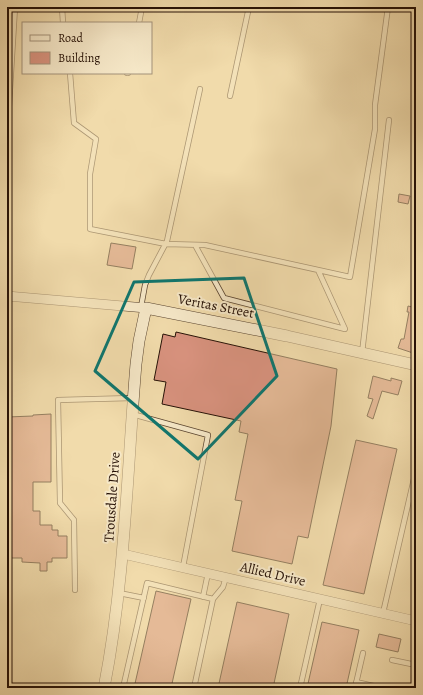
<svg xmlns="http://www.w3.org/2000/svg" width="423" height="695" font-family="Alegreya,serif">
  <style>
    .building { fill: #d8927e; stroke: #261106 }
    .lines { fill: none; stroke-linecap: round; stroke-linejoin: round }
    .service-casing { stroke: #59442f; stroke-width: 6 }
    .minor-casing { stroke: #59442f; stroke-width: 10 }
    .tertiary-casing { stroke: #59442f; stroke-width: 12 }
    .service { stroke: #f6e8c8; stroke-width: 4.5 }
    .minor { stroke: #f6e8c8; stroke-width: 9 }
    .tertiary { stroke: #f6e8c8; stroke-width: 11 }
    .marked { fill: none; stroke: #0f766e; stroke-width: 3; stroke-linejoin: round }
    .labels { text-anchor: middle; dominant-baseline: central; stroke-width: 4; stroke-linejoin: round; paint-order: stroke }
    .street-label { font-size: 14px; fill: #261106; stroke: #f6e8c8 }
  </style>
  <rect width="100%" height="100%" fill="#f1dbab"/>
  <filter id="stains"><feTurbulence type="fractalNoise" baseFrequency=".005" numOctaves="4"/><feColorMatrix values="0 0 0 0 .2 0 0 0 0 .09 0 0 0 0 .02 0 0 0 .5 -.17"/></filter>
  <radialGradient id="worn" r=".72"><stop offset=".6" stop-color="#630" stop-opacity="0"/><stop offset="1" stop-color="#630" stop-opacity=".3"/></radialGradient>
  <path class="building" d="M 399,194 L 410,196 L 408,204 L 398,202 Z
    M 111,243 L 136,247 L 132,269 L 107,265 Z
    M 408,306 L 416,308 L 416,354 L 398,348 L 401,339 L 404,339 L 409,312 L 407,312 Z
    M 176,332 L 337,369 L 331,426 L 308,538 L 298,536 L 292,564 L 232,551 L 242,501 L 235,500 L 248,434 L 239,432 L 241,421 L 162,404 L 166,382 L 154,380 L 163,334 L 175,337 Z
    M 373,376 L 391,381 L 391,378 L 402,381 L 398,395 L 382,391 L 373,419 L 367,416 L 373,399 L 368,398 Z
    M 51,414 L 51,482 L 33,482 L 33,511 L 40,511 L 40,525 L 52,525 L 52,530 L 58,530 L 58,536 L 67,536 L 67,558 L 52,558 L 52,562 L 47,562 L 47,571 L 40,571 L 40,563 L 22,562 L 22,558 L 7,558 L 7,417 L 33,416 L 33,415 Z
    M 356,440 L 397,449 L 364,594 L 323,585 Z
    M 156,591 L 191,599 L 171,688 L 134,688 Z
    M 237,602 L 289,614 L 273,688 L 218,688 Z
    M 322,622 L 359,630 L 346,688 L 307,688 Z
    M 379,634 L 401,639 L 398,652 L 376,647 Z"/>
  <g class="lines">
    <g class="service-casing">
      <path id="service" d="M 62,7 L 63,23
        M 139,23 L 142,7
        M 70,73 L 74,123 L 96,139 L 90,174 L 90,229 L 166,244 L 205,245 L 350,277 L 375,129 L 375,105 L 388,7
        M 127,73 L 128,73
        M 230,96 L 249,7
        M 7,139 L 15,7
        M 195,245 L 224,298 L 345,329 L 318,270
        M 141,307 L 145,285 L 149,275 L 167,241 L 200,89
        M 362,353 L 389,120
        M 132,414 L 208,435 L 183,567
        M 75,590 L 74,520 L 60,503 L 58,400 L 133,398
        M 119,593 L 144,598
        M 203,597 L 208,573
        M 383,613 L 416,470
        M 392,660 L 416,665
        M 356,682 L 382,688
        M 123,688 L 147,583 L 213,599
        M 194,688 L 213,599 L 223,587 L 226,577
        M 300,688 L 320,599
        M 355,688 L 363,653"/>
    </g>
    <g class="minor-casing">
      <path id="minor" d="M 7,296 L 146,308
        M 123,554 L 416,621"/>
    </g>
    <g class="tertiary-casing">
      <path id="tertiary" d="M 104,688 C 125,581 127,472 136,364 L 139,341 L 146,308 L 287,336 L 416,365"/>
    </g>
    <use href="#service" class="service"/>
    <use href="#minor" class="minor"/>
    <use href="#tertiary" class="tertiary"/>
  </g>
  <path d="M0 0H423V695H0ZM 244,278 L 277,376 L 198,459 L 95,371 L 134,282 Z" fill="#f1dbab" fill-opacity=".55" fill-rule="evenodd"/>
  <path class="marked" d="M 244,278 L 277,376 L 198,459 L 95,371 L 134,282 Z"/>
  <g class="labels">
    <g class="street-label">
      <text transform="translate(216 306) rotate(11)">Veritas Street</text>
      <text transform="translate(112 497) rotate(-86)">Trousdale Drive</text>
      <text transform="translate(273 574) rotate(13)">Allied Drive</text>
    </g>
  </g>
  <rect width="423" height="695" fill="none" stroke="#f1dbab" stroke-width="24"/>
  <rect x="8" y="8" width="407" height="679" fill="none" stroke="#261106" stroke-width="2"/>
  <rect x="12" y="12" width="399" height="671" fill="none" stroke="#261106"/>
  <rect x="22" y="22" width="130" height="52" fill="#f6e8c8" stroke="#a3927a"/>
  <rect x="30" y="35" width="20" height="6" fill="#f6e8c8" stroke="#a3927a"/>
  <text x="58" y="42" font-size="12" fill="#261106">Road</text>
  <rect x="30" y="52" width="20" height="12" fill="#d8927e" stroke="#a3927a"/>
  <text x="58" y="62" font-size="12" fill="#261106">Building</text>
  <rect width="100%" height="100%" filter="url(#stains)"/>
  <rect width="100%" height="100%" fill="url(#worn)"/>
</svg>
